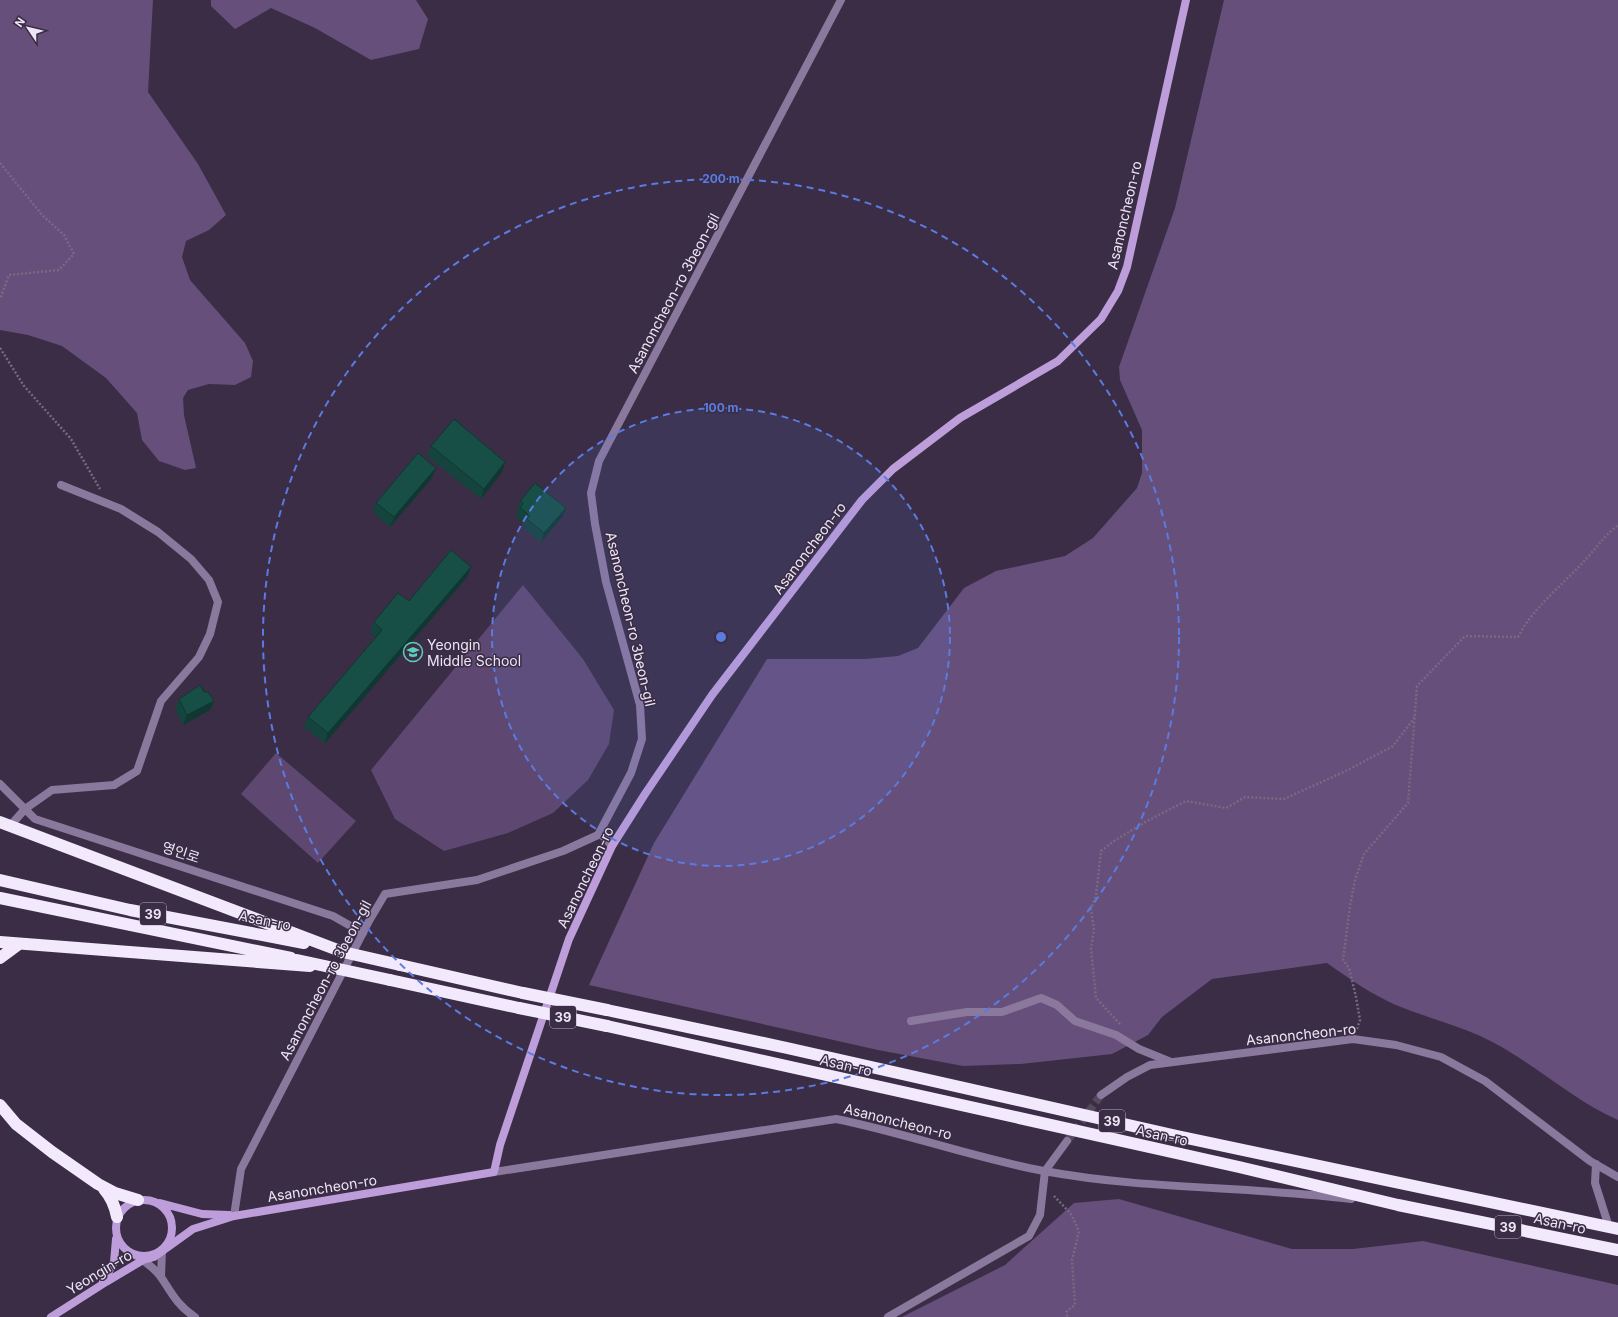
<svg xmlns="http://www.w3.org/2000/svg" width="1618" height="1317" font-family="Inter,'Noto Sans KR',sans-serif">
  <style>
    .green { fill: #5e4871 }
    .forest { fill: #664f7b }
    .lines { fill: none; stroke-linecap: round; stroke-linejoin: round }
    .street-tunnel { stroke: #55495f; stroke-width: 8; stroke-dasharray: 8 4; stroke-linecap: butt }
    .path { stroke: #766b80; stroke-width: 2.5; stroke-dasharray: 2 2; stroke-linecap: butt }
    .lane { stroke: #8b789d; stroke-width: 8 }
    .street { stroke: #8b789d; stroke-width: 8 }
    .secondary { stroke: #bd9eda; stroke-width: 8 }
    .highway { stroke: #f2e9fc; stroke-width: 12 }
    .highway-bridge { stroke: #f2e9fc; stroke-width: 12 }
    .wall { fill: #14443d }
    .shaded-wall { fill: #103732 }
    .building { fill: #174f47; stroke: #103732 }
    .ring { fill: none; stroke: #5b7be1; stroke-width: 2; stroke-dasharray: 7 5 }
    .labels { text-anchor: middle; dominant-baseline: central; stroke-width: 3; stroke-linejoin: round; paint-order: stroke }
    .shield { fill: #3a2d45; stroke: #b7aec0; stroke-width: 1 }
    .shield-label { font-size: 13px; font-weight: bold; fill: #ede5f5 }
    .street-label { font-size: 14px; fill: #ede5f5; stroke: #3a2d45 }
    .poi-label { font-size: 14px; fill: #ede5f5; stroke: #3a2d45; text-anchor: start }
    .centre { fill: #5b7be1; stroke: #3a2d45; stroke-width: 2 }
    .ring-label { font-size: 12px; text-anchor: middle; font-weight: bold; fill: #5b7be1; stroke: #3a2d45; stroke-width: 3; stroke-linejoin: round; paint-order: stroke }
  </style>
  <rect width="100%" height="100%" fill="#3a2d45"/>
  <path class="green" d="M 523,585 L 583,659 L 614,710 L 609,744 L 588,780 L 553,813 L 508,833 L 444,851 L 395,819 L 371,770 Z
    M 276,753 L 356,821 L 318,863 L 241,794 Z"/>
  <path class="forest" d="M 0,0 L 153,0 L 148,92 L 198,164 L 226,215 L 209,230 L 186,241 L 182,257 L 190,280 L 245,343 L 253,361 L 251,377 L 235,385 L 209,384 L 188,390 L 183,398 L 184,415 L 196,468 L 185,470 L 159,461 L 142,440 L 137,413 L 106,378 L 62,346 L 28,335 L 0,330 Z
    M 211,0 L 416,0 L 428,19 L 419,49 L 371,60 L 315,28 L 271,8 L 235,29 L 211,6 Z
    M 1224,0 L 1618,0 L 1618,1120 C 1568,1098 1528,1057 1478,1035 C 1444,1020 1407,1013 1376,995 C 1359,986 1343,974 1327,963 L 1212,979 L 1162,1017 L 1148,1035 L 1112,1054 L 1021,1064 L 963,1066 L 878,1050 L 589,985 L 654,843 L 767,659 L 865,659 L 898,656 L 918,648 L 964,588 L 996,571 L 1065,556 L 1093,538 L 1137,488 L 1142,473 L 1142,430 L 1120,380 L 1119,367 L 1175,208 Z
    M 1119,1199 L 1292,1249 L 1353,1249 L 1423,1241 L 1618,1285 L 1618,1317 L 902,1317 L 1005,1265 L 1074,1203 Z"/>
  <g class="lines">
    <path class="street-tunnel" d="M 1067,1141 L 1101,1095"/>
    <path class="path" d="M 0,163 L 42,215 L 64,235 L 74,254 L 59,270 L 9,275 L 0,299
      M 0,348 L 24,386 L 71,439 L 100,489
      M 1120,1024 L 1096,998 L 1091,948 L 1094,930 L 1091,909 L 1096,895 L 1101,851 L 1114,841 L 1147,821 L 1186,801 L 1226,808 L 1245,797 L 1284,799 L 1348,770 L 1393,746 L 1415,717
      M 1357,1029 L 1360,1020 L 1356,997 L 1349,968 L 1343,960 L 1350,906 L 1355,880 L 1364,854 L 1408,803 L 1417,686 L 1465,636 L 1518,637 C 1534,606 1564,584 1587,558 C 1597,547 1605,535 1618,525
      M 1054,1196 L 1071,1214 L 1079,1231 L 1072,1260 L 1075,1305 L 1067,1311 L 1067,1317"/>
    <path class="lane" d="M 0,784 L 35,819 L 333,916 L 363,933
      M 10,826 L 25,809 L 52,790 L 114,785 L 137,771 L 161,701 L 199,657 L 210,634 L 218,602 L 209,580 L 191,559 L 158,532 L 121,509 L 61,485
      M 911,1021 L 967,1012 L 1002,1012 L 1041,998 L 1057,1005 L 1075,1021 L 1116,1035 L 1139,1049 L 1171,1062"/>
    <path class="street" d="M 600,833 L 612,846
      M 1101,1095 L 1127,1077 L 1150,1065 L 1353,1039 L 1396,1045 L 1441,1057 L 1485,1081 L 1590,1161 L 1618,1177
      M 1596,1164 L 1595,1183 L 1609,1227
      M 494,1172 L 836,1119 C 906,1133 974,1158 1044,1171 C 1146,1190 1249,1186 1351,1199
      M 234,1216 L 241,1169 L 369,921 L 385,894 L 477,880 L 563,851 L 598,835 L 631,773 L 642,739 L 640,705 L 606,582 L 595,524 L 591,493 L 599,461 L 841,0
      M 135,1255 C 145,1261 154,1268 161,1277 C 172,1294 178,1306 195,1317
      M 161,1277 L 162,1250
      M 888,1317 L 1029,1236 L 1040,1215 L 1045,1171 L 1067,1141"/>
    <path class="secondary" d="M116 1228a28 28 0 1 1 56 0a28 28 0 1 1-56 0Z
      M 160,1203 L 202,1214 L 229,1215
      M 103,1282 L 114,1262 L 116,1239
      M 51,1317 L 106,1282 L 143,1260 L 154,1257 L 193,1229 L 234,1216 L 494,1172 L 500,1145 L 569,939 L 612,846 L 645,794 L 712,695 L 862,500 L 893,469 L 960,418 L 1058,361 L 1101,319 L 1118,291 L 1127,267 L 1186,0"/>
    <path class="highway" d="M 0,822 L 343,952
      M 0,880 L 130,910 L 304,943
      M 0,898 L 291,958
      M 0,942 L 310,966
      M 0,958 L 19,944
      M 400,965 L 523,993
      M 390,980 L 519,1008
      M 607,1010 L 787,1048 L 1177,1136 L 1618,1229
      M 607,1026 L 1239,1167 L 1398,1205 L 1618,1250
      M 0,1105 L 16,1124 L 52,1152 L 98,1184 L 115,1193 L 138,1200
      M 104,1189 C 112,1198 115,1206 117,1217"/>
    <path class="highway-bridge" d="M 343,952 L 400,965
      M 297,960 L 390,980
      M 523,993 L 607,1010
      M 519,1008 L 607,1026"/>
  </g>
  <path class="wall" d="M 431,446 L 502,472 L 481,499 L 427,456 Z
    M 432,478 L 390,527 L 373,512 L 376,503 Z
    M 520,501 L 566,508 L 562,517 L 541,542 L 524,528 L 525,525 L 516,517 L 518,512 L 517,510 Z
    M 468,576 L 325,743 L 304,727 L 308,717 L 376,637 L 370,632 L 374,622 L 409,601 Z
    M 204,692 L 214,701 L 210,710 L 183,725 L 175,709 L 179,699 Z"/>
  <path class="shaded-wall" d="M 505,462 L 502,472 L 481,499 L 484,489 Z
    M 436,468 L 432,478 L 390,527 L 394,517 Z
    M 566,508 L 562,517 L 541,542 L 544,533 Z
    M 471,567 L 468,576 L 325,743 L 328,733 Z
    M 214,701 L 210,710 L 183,725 L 187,715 Z"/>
  <path class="building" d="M 454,419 L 505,462 L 484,489 L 431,446 Z
    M 418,453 L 436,468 L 394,517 L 376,503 Z
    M 535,483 L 566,508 L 544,533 L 527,519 L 530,516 L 520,508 L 523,503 L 520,501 Z
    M 451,550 L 471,567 L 328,733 L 308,717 L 382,630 L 374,622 L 398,593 L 409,601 Z
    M 200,685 L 204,692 L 208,692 L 214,701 L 187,715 L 179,699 Z"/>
  <circle cx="721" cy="637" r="229" fill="#5b7be1" fill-opacity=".12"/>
  <g class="ring">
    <circle cx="721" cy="637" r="229"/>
    <circle cx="721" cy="637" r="458"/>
  </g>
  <defs>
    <g id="school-ring" transform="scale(1)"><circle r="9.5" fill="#3a2d45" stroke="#5bcebc" stroke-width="1.5"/><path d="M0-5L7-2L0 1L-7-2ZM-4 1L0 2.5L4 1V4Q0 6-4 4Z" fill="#5bcebc"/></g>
  </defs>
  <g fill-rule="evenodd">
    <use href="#school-ring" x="413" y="652"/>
  </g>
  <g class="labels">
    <g class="shield">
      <rect x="140" y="903" width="26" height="22" rx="3"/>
      <rect x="550" y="1006" width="26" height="22" rx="3"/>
      <rect x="1099" y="1110" width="26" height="22" rx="3"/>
      <rect x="1495" y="1216" width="26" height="22" rx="3"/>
    </g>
    <g class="shield-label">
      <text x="153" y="914">39</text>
      <text x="563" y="1017">39</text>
      <text x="1112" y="1121">39</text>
      <text x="1508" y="1227">39</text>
    </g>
    <g class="street-label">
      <text transform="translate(1124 215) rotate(-77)">Asanoncheon-ro</text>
      <text transform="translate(673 293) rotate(-62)">Asanoncheon-ro 3beon-gil</text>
      <text transform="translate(809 548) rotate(-53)">Asanoncheon-ro</text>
      <text transform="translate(631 619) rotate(77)">Asanoncheon-ro 3beon-gil</text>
      <text transform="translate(181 852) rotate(18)">영인로</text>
      <text transform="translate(585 877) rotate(-64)">Asanoncheon-ro</text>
      <text transform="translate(265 920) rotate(11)">Asan-ro</text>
      <text transform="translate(325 980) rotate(-62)">Asanoncheon-ro 3beon-gil</text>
      <text transform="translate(1301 1034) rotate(-6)">Asanoncheon-ro</text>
      <text transform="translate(846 1065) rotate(13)">Asan-ro</text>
      <text transform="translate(898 1121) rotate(14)">Asanoncheon-ro</text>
      <text transform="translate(1162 1135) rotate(12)">Asan-ro</text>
      <text transform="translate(322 1188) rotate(-9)">Asanoncheon-ro</text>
      <text transform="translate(1560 1223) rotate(12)">Asan-ro</text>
      <text transform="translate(99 1272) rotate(-31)">Yeongin-ro</text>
    </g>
    <g class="poi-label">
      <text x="427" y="644">Yeongin<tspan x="427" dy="16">Middle School</tspan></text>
    </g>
  </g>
  <circle cx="721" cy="637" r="6" class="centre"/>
  <g class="ring-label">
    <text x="721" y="183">200 m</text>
    <text x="721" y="412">100 m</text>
  </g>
  <g transform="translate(28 28) rotate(305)" stroke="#3a2d45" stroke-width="3" paint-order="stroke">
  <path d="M0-3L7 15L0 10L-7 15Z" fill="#ede5f5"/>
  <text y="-6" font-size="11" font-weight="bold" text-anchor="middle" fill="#ede5f5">N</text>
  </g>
</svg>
